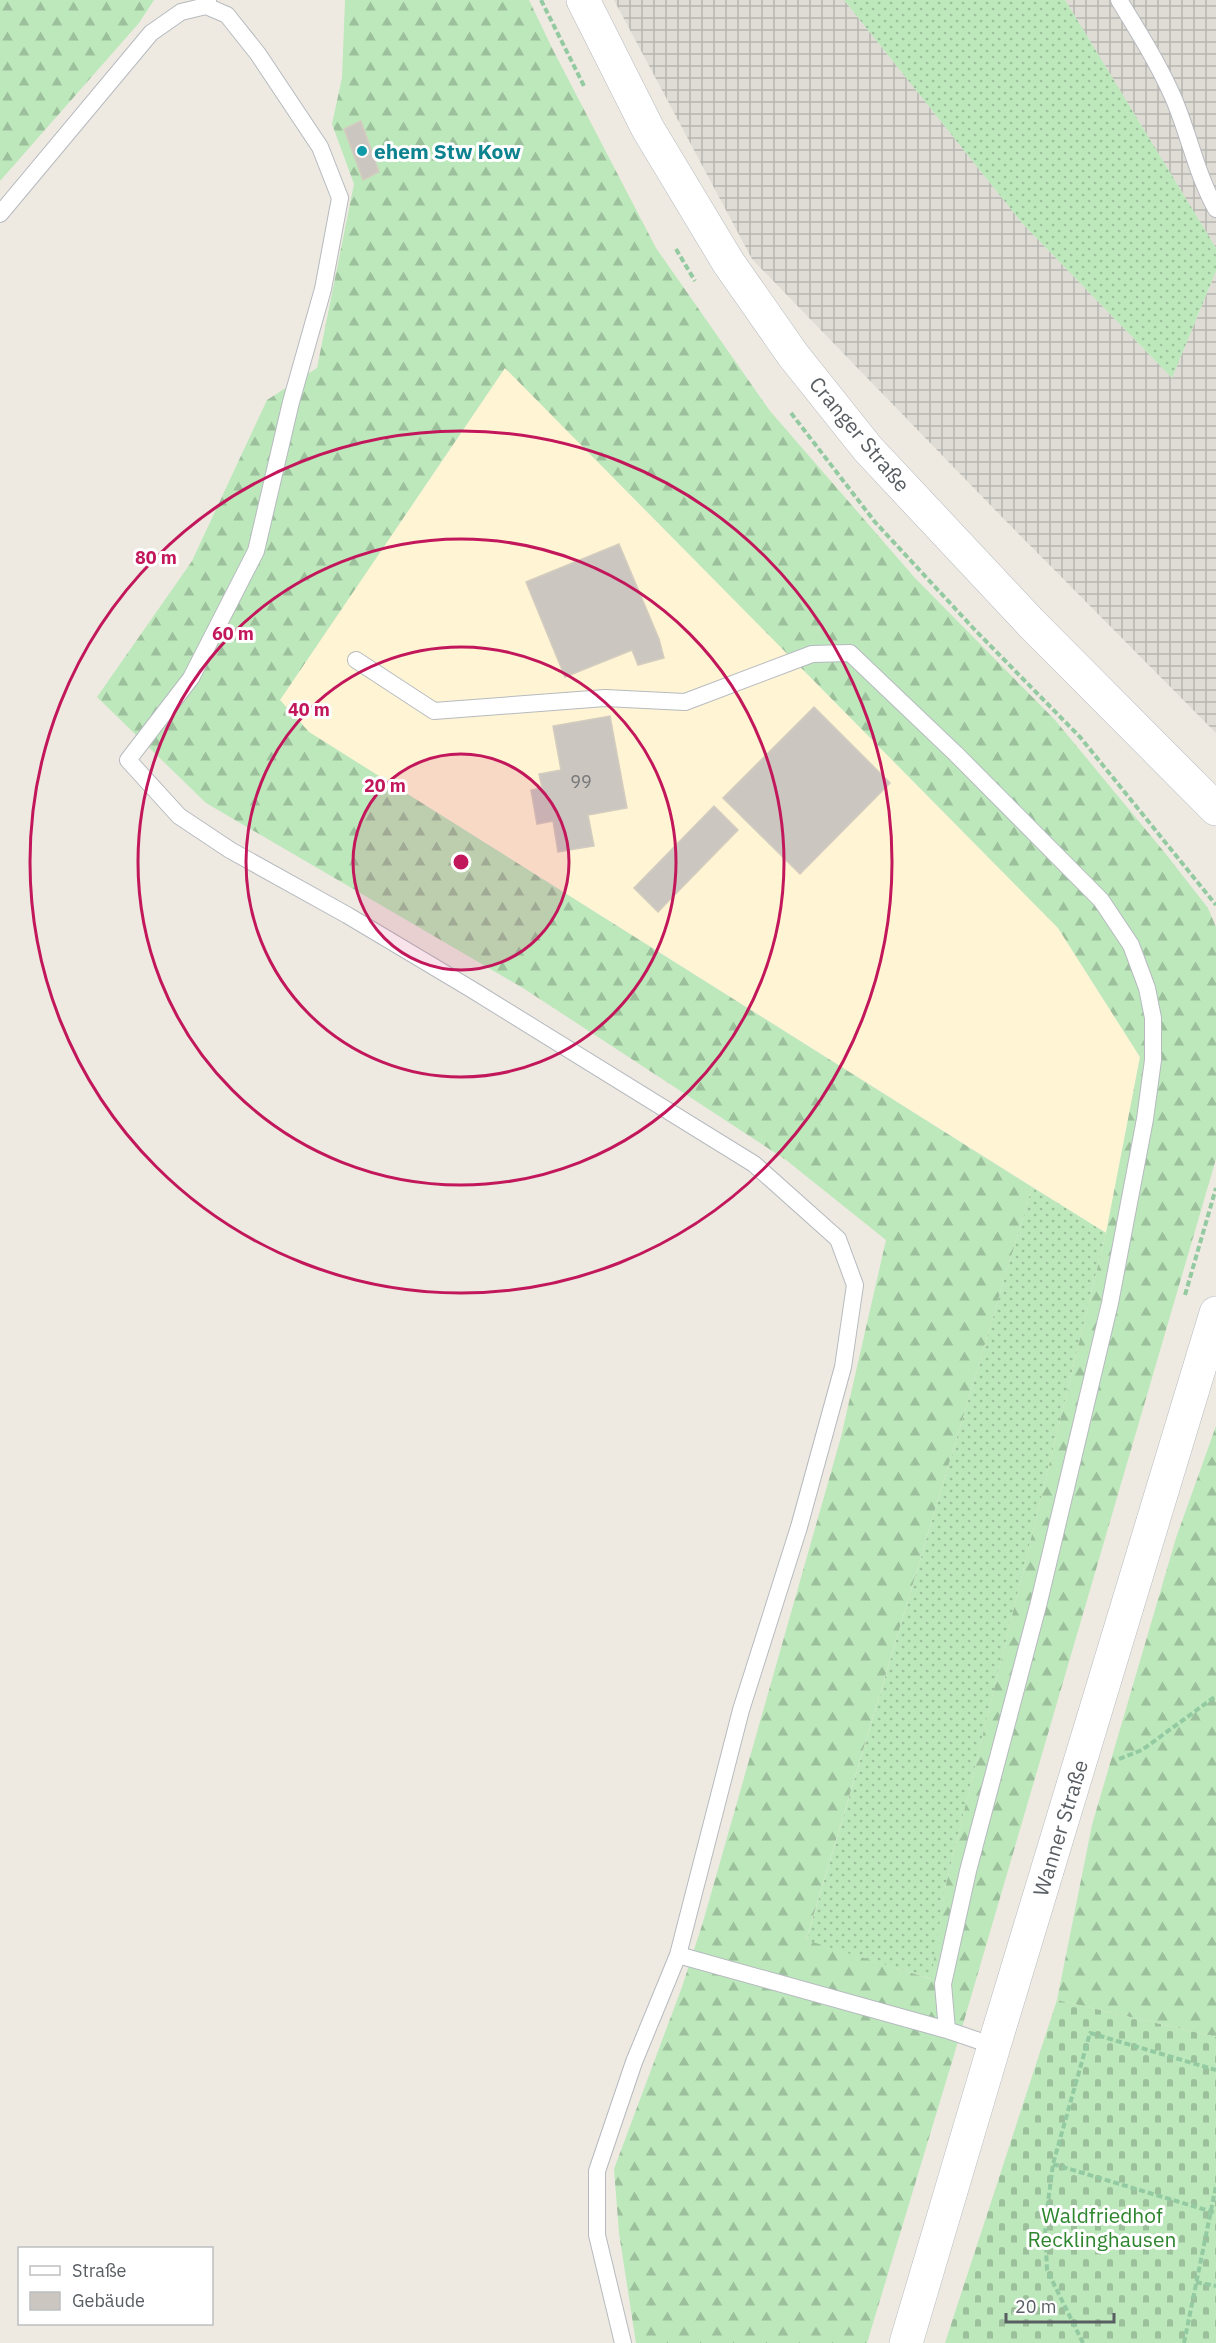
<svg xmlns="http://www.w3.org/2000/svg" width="1216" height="2343" font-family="'IBM Plex Sans',sans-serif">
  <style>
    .commercial { fill: #fff4d4 }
    .industrial { fill: url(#industrial-grid) }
    .grass { fill: url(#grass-dots) }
    .forest { fill: url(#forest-firs); fill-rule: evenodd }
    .cemetery { fill: url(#cemetery-stones) }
    .building { fill: #cbc7c0; stroke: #d3ccbf; stroke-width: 1.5 }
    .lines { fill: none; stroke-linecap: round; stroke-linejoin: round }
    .service-casing { stroke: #b6babf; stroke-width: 18 }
    .tertiary-casing { stroke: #b6babf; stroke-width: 34 }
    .secondary-casing { stroke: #b5b9bf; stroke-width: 34 }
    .path { stroke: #93caa1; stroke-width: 4; stroke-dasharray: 6 3; stroke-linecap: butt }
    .service { stroke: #fff; stroke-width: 16 }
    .tertiary { stroke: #fff; stroke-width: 33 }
    .secondary { stroke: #fff; stroke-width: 33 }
    .ring { fill: none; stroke: #c2185b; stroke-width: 3 }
    .culture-dot { fill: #0f9aa8; stroke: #fff; stroke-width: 2 }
    .labels { text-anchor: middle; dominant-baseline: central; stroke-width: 6; stroke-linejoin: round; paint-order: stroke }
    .number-label { font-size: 18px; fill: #76787a }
    .culture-label { font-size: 21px; font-weight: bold; fill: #0d838f; stroke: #fff; text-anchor: start }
    .street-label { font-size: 21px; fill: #595e63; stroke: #fff }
    .park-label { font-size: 21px; fill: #2e862e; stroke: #fff }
    .centre { fill: #c2185b; stroke: #fff; stroke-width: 3 }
    .ring-label { font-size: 18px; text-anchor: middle; font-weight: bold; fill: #c2185b; stroke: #fff; stroke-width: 6; stroke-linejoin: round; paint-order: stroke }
  </style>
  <defs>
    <pattern id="industrial-grid" width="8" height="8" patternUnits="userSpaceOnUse" patternTransform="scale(1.5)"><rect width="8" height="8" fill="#dedcd5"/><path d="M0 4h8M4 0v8" fill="none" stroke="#b7b6b0"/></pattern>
    <pattern id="grass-dots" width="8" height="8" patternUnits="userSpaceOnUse" patternTransform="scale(1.5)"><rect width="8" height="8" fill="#bce8bb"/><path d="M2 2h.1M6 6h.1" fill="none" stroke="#9cbf9c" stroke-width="1.8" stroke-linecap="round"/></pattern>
    <pattern id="forest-firs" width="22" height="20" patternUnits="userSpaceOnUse" patternTransform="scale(1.5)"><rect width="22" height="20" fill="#bce8bb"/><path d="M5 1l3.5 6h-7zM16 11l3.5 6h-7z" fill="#9cbf9c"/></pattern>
    <pattern id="cemetery-stones" width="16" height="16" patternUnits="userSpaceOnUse" patternTransform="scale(1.5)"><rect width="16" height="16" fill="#bce8bb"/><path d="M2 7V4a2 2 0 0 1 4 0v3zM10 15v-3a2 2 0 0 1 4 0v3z" fill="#9cbf9c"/></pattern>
  </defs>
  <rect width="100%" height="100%" fill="#eeeae1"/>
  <path class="commercial" d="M 505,368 L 1058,928 L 1140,1057 L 1106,1233 L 309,732 L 280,700 Z"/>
  <path class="industrial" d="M 614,0 L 844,0 L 1022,223 L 1172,378 L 1216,271 L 1216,733 L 998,513 L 752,259 Z
    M 1065,0 L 1216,0 L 1216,248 Z"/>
  <path class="grass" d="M 844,0 L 1065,0 L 1216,248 L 1216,271 L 1172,378 L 1022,223 Z
    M 1032,1187 L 1106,1233 L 945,1889 L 932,1979 L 806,1941 Z"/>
  <path class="forest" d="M 0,0 L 154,0 L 139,23 L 0,181 Z
    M 345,0 L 529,0 L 553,50 L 656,248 L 770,411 L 915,578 L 1055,720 L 1165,853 L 1208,908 L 1216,927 L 1216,1159 L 954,2055 L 867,2343 L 636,2343 L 619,2233 L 614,2169 L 682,1987 L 703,1922 L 841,1437 L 886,1240 L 786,1160 L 523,988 L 206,803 L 97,697 L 192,561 L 267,400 L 317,368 L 354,184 L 332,124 L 342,78 ZM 505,368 L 1058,928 L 1140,1057 L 1106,1233 L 945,1889 L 931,1979 L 806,1940 L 1032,1187 L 309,732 L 280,700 Z
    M 1216,1426 L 1216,2037 L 1057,2000 L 1092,1825 L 1176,1538 Z"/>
  <path class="cemetery" d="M 1057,2000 L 1216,2037 L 1216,2343 L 945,2343 Z"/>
  <path class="building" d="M 361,121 L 379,172 L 363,180 L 344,129 Z
    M 619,544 L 659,639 L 664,658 L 638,665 L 632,650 L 565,677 L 526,582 Z
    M 814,707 L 890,783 L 800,874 L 723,798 Z
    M 610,716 L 627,808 L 588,815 L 594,846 L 558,852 L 553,821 L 537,824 L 531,790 L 542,788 L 539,774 L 561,770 L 553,726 Z
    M 714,806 L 738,830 L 658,912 L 634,888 Z"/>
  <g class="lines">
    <g class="service-casing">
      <path id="service" d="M 1119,0 C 1138,31 1158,63 1173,97 C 1189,134 1196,173 1216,209
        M 206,6 L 227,15 L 258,54 L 320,147 L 340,198 L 323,289 L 291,402 L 256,551 L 191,678 L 128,760 L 179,816 L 230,850 L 347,915 L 471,989 L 754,1164 L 838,1239 L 855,1285 L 843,1367 L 799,1527 L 741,1710 L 678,1955 L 634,2062 L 597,2171 L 597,2235 L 623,2343
        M 0,214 L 151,33 L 181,12 L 206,6 L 208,0
        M 356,660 L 434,711 L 605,698 L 685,702 L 812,654 L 850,653 L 956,754 L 1101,900 L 1131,945 L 1147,988 L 1153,1018 L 1153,1060 L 1145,1119 L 1110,1303 L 1039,1602 L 968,1871 L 943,1984 L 947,2030 L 994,2046
        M 678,1955 L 947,2030"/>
    </g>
    <g class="tertiary-casing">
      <path id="tertiary" d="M 906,2343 L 994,2046 L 1216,1313"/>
    </g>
    <g class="secondary-casing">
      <path id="secondary" d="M 583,0 L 648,129 L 728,262 L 793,355 L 868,449 L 1031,623 L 1216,809"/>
    </g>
    <path class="path" d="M 541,0 L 585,88
      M 676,249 L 695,281
      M 791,413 L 875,522 L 975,630 L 1080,737 L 1216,905
      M 1185,1295 L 1216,1188
      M 1119,1759 L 1142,1750 L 1216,1696
      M 1053,2164 L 1216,2213
      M 1196,2282 L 1216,2286
      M 1083,2343 L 1047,2270 L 1045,2225 L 1053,2164 L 1090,2033 L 1216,2070
      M 1184,2343 L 1216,2186"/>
    <use href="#service" class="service"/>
    <use href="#tertiary" class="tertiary"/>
    <use href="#secondary" class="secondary"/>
  </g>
  <circle cx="461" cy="862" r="108" fill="#c2185b" fill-opacity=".12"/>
  <g class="ring">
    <circle cx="461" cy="862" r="108"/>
    <circle cx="461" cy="862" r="215"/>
    <circle cx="461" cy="862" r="323"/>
    <circle cx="461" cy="862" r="431"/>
  </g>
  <circle class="culture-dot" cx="362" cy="151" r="6"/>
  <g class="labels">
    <g class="number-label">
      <text x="581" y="781">99</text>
    </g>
    <g class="culture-label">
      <text x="374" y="151">ehem Stw Kow</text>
    </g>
    <g class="street-label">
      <text transform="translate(860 434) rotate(50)">Cranger Straße</text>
      <text transform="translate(1060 1828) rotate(-73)">Wanner Straße</text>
    </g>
    <g class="park-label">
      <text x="1102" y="2215">Waldfriedhof<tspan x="1102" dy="24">Recklinghausen</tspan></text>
    </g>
  </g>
  <circle cx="461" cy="862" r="9" class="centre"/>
  <g class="ring-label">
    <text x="156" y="564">80 m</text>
    <text x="233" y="640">60 m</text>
    <text x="309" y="716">40 m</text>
    <text x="385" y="792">20 m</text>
  </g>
  <rect x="18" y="2247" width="195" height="78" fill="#ffffff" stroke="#bdbfc1" stroke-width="1.5"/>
  <rect x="30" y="2266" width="30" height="9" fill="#ffffff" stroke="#bdbfc1" stroke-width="1.5"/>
  <text x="72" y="2277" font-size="18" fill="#595e63">Straße</text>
  <rect x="30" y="2292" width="30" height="18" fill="#cbc7c0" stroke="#bdbfc1" stroke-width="1.5"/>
  <text x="72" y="2307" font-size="18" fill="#595e63">Gebäude</text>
  <path d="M1006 2313v9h108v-9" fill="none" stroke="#595e63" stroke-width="3"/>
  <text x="1015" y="2313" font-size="18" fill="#595e63" stroke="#ffffff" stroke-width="4.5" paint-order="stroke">20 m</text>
</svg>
